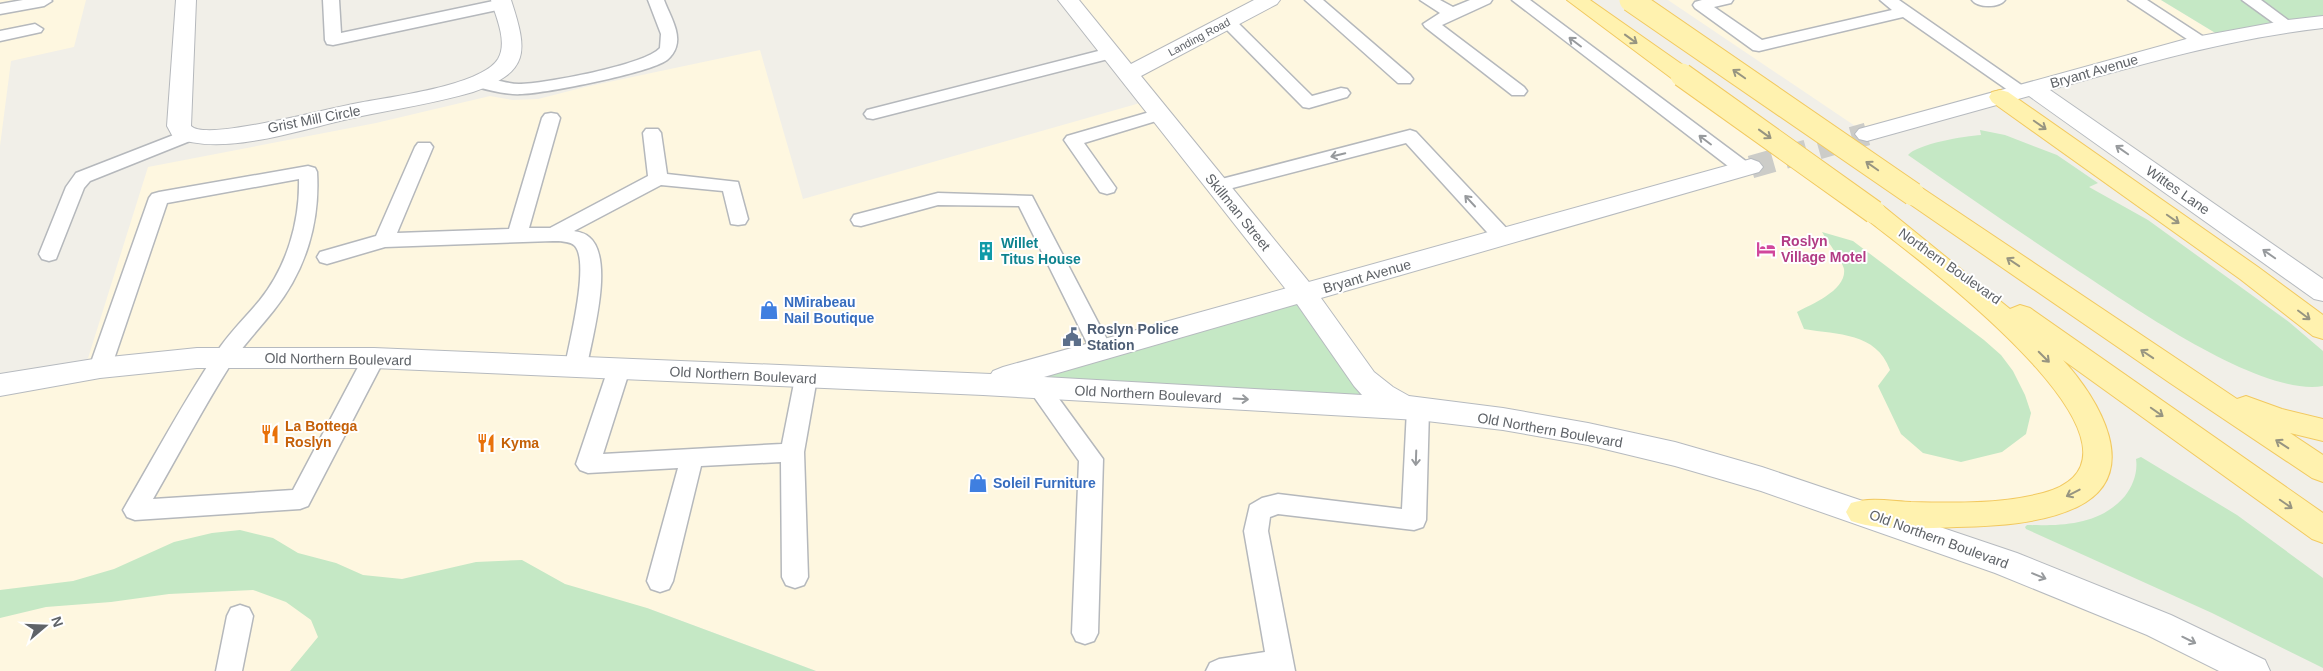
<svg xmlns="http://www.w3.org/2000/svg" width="2323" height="671" font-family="Arial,sans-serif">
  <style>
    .commercial { fill: #fef7e0 }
    .green { fill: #c5e8c5 }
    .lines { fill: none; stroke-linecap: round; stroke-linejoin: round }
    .secondary-tunnel { stroke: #ccccc8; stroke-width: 23; stroke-dasharray: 23 12; stroke-linecap: butt }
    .service-casing { stroke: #b5b8bc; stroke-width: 3 }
    .minor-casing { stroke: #b5b8bc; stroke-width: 2 }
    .secondary-casing { stroke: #b6babf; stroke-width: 2 }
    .primary-casing { stroke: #f2c960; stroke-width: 2 }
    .service { fill: #fff; fill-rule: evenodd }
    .minor { fill: #fff; fill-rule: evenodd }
    .secondary { fill: #fff; fill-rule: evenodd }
    .primary { fill: #fff2af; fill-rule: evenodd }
    .primary-bridge-casing { stroke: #f2c960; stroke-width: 25; stroke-linecap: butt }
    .primary-bridge { stroke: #fff2af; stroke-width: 23 }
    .oneway { stroke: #979581 }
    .oneway2 { stroke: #979a9d }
    .labels { text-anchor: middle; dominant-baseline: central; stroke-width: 4; stroke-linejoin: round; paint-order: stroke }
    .far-street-label { font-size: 11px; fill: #5f6368; stroke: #fff }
    .street-label { font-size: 14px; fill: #5f6368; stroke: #fff }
    .hotel-label { font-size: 14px; font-weight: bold; fill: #b23c85; stroke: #fff; text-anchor: start }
    .culture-label { font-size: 14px; font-weight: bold; fill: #0d838f; stroke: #fff; text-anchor: start }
    .shop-label { font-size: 14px; font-weight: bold; fill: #366cbe; stroke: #fff; text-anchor: start }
    .service-label { font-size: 14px; font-weight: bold; fill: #4e5e75; stroke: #fff; text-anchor: start }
    .food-label { font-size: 14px; font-weight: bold; fill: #c56008; stroke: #fff; text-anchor: start }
  </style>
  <rect width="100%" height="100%" fill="#f1efe8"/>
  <path class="commercial" d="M 0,0 L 86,0 L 74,47 L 11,61 L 0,146 Z
    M 1067,0 L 1566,0 L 1874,212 L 1977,295 L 2096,436 L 2067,496 L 1905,516 L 2253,671 L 816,671 L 647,608 L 347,671 L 0,671 L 0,385 L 84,371 L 148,167 L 376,123 L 490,96 L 513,100 L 538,99 L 585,87 L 760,50 L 803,199 L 1147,101 Z
    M 1668,0 L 2161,0 L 2222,37 L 1867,134 Z"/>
  <path class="green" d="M 2161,0 L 2323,0 L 2323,22 L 2222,37 Z
    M 1980,130 L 2005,135 L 2057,155 L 2098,183 L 2089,187 L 2148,220 L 2289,322 L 2323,351 L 2323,386 C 2259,397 2128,303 2074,268 C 2018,231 1963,193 1908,155 C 1917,144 1965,136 1981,135 Z
    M 1822,232 L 1853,241 L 1984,340 L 2001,355 L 2013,371 L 2025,395 L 2031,413 L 2026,434 L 2002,452 L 1961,462 L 1923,453 L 1901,434 L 1878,386 L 1890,370 C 1876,332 1838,335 1804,329 L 1797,312 C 1812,304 1847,290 1844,269 C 1842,260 1827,241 1822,232 Z
    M 1304,294 L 1387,398 L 983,384 Z
    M 2141,457 L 2237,515 L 2323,578 L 2323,668 L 2212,613 L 2026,529 L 2025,527 L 2027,525 C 2063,526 2100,525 2125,496 C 2133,486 2138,472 2136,459 Z
    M 240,530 L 273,538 L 298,553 L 336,563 L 363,575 L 402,579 L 476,562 L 522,560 L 565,584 L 647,608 L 816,671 L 290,671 L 318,637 L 311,620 L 286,602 L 253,590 L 169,594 L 111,602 L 46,607 L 0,618 L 0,590 L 73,581 L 114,569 L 174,542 L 212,533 Z"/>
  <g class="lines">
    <path class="secondary-tunnel" d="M 1751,167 L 1867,134"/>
    <g class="service-casing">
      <path id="service" d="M 23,0 L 51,0 L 52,1 L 44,6 L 0,14 L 0,4 Z
        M 323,0 L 339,0 L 341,33 L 498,0 L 508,1 L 510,4 L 502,9 L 333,45 L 327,44 L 325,40 Z
        M 648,0 L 664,0 C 669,14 681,32 676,47 C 675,51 671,57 667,60 C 649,73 547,93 522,94 C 505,95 489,90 473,86 L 470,82 L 473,78 C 487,75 504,84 519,84 C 543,84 645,65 660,48 L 661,34 Z
        M 1305,0 L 1323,0 L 1410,75 L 1413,79 L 1410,83 L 1398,83 Z
        M 1420,0 L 1440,0 L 1453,7 L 1470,0 L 1492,0 L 1490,3 L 1442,25 L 1524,87 L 1527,91 L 1524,95 L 1512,95 L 1425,27 L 1423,24 L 1440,13 Z
        M 1512,0 L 1530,0 L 1751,165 L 1753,169 L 1751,173 L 1737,173 Z
        M 1702,0 L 1733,0 L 1731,3 L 1714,7 L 1762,40 L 1892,10 L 1880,0 L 1899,0 L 2030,91 L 2027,95 L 2015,95 L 1903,17 L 1759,51 L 1753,50 L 1695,8 L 1693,5 L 1695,2 Z
        M 1972,0 L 2005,0 C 1999,8 1978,8 1972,0 Z
        M 2128,0 L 2147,0 L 2210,41 L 2208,45 L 2196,45 Z
        M 2242,0 L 2261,0 L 2296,26 L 2288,31 L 2282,29 Z
        M 1228,17 L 1234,19 L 1312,96 L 1341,88 L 1347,89 L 1350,93 L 1347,97 L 1309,108 L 1303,107 L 1222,25 L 1220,22 L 1222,19 Z
        M 35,24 L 43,29 L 41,32 L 0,41 L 0,31 Z
        M 1110,48 L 1116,49 L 1118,53 L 1116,57 L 873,119 L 867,118 L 864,114 L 867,110 Z
        M 1160,109 L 1166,110 L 1169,114 L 1166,118 L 1084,143 L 1116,188 L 1114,192 L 1107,194 L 1100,192 L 1064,140 L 1067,136 Z
        M 551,113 L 557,114 L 560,118 L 529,228 L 550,228 L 648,176 L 643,133 L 646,129 L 658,129 L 661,133 L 667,174 L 738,182 L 748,219 L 745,224 L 738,225 L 731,224 L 723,191 L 661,185 L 574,231 C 579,232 585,233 589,237 C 615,258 592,337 587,366 L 584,372 L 576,374 L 568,372 L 565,366 C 569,344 590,263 575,246 C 570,241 560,241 553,241 L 385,247 L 327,264 L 320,262 L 317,257 L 320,252 L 376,236 L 415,147 L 418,143 L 430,143 L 433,147 L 397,233 L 509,229 L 542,118 L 545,114 Z
        M 189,129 L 195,131 L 198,135 L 195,139 L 90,181 L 84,188 L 56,259 L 49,261 L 42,259 L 39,254 L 66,187 L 76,173 Z
        M 1410,130 L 1416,132 L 1510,232 L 1513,237 L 1510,242 L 1503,244 L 1496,242 L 1406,143 L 1217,192 L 1210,190 L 1208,186 L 1210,182 Z
        M 308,166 L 315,168 L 317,172 C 320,222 306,270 274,310 C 260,328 244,344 231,364 C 203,408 179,454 153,499 L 293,490 L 366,352 L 374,350 L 382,352 L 385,358 L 308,506 L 300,509 L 135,520 L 127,517 L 123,510 L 127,503 C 156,453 184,401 216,353 C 229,333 245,318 260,300 C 287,266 300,222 299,179 L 167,203 L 111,368 L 108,374 L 100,376 L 92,374 L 89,368 L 149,198 L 152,194 L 159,192 Z
        M 938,193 L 1032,196 L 1113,351 L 1110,357 L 1102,359 L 1094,357 L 1019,206 L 938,205 L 861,226 L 854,225 L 851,220 L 854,215 Z
        M 619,361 L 627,363 L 630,369 L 603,454 L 782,444 L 795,378 L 798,372 L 806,370 L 814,372 L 817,378 L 804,452 L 808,577 L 804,585 L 795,588 L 786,585 L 782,577 L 781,462 L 701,466 L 673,581 L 669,589 L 660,592 L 651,589 L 647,581 L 678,468 L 588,473 L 580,470 L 576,464 L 608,369 L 611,363 Z
        M 1038,379 L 1046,381 L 1103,459 L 1098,633 L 1094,641 L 1085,644 L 1076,641 L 1072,633 L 1079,461 L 1027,387 L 1030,381 Z
        M 1418,400 L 1426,403 L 1429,409 L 1426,520 L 1423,527 L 1414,530 L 1278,514 L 1270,517 L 1268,531 L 1295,671 L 1206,671 L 1210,663 L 1219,659 L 1265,652 L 1244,531 L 1250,505 L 1262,498 L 1278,494 L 1402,509 L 1407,409 L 1410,403 Z
        M 240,605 L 249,608 L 253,616 L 242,671 L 216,671 L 227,616 L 231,608 Z"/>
    </g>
    <g class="minor-casing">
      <path id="minor" d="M 176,0 L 196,0 L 191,126 C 202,137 263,123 280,120 C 306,115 332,108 358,103 C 389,97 481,86 498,59 C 508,42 496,17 491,0 L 511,0 C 528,52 530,72 473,92 C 435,103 396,109 357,117 C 304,128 225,158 173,137 L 167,126 Z
        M 1058,0 L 1079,0 L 1131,64 L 1254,0 L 1280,0 L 1277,4 L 1141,76 L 1313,287 L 1317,294 L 1313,301 L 1304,303 L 1295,301 Z"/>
    </g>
    <g class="secondary-casing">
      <path id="secondary" d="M 2323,16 L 2323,28 C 2228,39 2142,64 2050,90 L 2323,279 L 2323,301 L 2314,299 L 2029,96 L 1867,141 L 1859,139 L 1855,134 L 1859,129 L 2190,38 L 2288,20 Z
        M 1751,159 L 1759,162 L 1763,167 L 1759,172 L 1321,298 L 1374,372 L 1393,387 L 1409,396 L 1503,408 L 1588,423 L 1675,442 L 1762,467 L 2017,553 L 2171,615 L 2265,660 L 2270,671 L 2219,671 L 2147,635 L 1995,573 L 1761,491 L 1675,466 L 1588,445 L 1503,430 L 1418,420 L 983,395 L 374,368 L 197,368 L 100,378 L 0,396 L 0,374 L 100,358 L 197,348 L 374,348 L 991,374 L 993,371 L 1003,367 ZM 1297,304 L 1354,386 L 1362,395 L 1044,377 Z"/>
    </g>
    <g class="primary-casing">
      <path id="primary" d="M 1567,0 L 1590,0 L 1690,70 L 1693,75 L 1690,80 L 1682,82 L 1674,80 Z
        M 2000,90 L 2008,92 L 2258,267 L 2323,315 L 2323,339 L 2313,336 L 2240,279 L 1992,102 L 1989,97 L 1992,92 Z
        M 1913,186 L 1922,188 L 2237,399 L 2246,396 L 2282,409 L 2323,419 L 2323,441 L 2290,433 L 2323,455 L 2323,482 L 2312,478 L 2170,383 L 1904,200 L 1901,194 L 1904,188 Z
        M 1874,204 L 1883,206 L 2010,309 L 2020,305 L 2030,308 L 2323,513 L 2323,543 L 2312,539 L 2063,360 C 2098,398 2145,474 2077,507 C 2041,524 1997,526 1957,527 C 1924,528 1883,532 1851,521 L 1846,512 L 1851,503 C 1870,497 1891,501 1911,502 C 1954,503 2001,504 2043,493 C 2186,454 1905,250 1865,218 L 1862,212 L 1865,206 Z"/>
    </g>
    <use href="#service" class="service"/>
    <use href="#minor" class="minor"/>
    <use href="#secondary" class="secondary"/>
    <use href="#primary" class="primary"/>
    <g class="primary-bridge-casing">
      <path id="primary-bridge" d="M 1631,0 L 1913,194
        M 1682,75 L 1874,212"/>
    </g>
    <use href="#primary-bridge" class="primary-bridge"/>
  </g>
  <defs><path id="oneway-shaft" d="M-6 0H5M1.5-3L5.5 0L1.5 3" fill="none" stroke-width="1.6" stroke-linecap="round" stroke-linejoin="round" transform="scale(1.25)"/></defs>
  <g class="oneway">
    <use href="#oneway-shaft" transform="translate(1631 39) rotate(36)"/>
    <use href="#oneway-shaft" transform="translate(1739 74) rotate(-145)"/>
    <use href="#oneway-shaft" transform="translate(2040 125) rotate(35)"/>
    <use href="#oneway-shaft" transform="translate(1765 134) rotate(36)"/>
    <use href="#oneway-shaft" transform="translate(1872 166) rotate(-145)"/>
    <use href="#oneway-shaft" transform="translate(2173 219) rotate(35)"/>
    <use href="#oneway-shaft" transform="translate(2013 262) rotate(-146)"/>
    <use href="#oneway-shaft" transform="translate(2304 315) rotate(37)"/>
    <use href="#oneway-shaft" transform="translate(2147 354) rotate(-146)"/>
    <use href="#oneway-shaft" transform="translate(2044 357) rotate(45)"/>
    <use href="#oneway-shaft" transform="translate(2157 412) rotate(35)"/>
    <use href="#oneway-shaft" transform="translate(2282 444) rotate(-147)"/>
    <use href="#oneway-shaft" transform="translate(2073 493) rotate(153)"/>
    <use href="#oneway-shaft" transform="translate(2286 504) rotate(35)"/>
  </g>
  <g class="oneway2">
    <use href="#oneway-shaft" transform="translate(1575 42) rotate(-143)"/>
    <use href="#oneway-shaft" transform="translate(1705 140) rotate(-143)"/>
    <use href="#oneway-shaft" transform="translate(2122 150) rotate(-145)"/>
    <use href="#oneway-shaft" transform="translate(1338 155) rotate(166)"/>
    <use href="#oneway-shaft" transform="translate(1470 201) rotate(-133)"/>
    <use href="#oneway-shaft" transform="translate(2269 254) rotate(-145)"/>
    <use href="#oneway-shaft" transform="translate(1241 399) rotate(3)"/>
    <use href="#oneway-shaft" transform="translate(1416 458) rotate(92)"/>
    <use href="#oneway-shaft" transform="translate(2039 576) rotate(22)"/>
    <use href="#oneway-shaft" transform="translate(2189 640) rotate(26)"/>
  </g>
  <defs>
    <g id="hotel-bare" transform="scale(1.5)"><path d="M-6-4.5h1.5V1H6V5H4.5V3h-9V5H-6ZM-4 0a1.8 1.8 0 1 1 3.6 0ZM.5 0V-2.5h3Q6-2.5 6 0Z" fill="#d1479c" stroke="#fff" stroke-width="2.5" paint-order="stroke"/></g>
    <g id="building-bare" transform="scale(1.5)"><path d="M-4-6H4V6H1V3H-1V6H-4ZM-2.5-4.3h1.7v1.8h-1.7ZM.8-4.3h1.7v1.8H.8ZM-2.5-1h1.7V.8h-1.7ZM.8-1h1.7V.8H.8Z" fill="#0f9aa8" stroke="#fff" stroke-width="2.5" paint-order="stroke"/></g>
    <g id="shop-bare" transform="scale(1.5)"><path d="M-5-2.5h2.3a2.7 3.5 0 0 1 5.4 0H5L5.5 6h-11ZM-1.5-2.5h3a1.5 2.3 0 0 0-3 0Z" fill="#3f7fe0" stroke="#fff" stroke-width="2.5" paint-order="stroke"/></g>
    <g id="civic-bare" transform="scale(1.5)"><path d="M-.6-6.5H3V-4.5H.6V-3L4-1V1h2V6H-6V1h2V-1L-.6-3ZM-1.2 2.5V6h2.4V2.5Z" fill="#5c6f8a" stroke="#fff" stroke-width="2.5" paint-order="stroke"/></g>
    <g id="restaurant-bare" transform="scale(1.5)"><path d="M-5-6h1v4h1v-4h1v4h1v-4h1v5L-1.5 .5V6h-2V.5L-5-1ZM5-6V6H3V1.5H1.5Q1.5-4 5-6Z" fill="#e8710a" stroke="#fff" stroke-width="2.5" paint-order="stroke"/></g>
  </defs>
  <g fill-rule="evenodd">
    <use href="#hotel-bare" x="1766" y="249"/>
    <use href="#building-bare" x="986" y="251"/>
    <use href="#shop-bare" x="769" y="310"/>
    <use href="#civic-bare" x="1072" y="337"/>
    <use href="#restaurant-bare" x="270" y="434"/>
    <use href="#restaurant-bare" x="486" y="443"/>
    <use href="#shop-bare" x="978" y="483"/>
  </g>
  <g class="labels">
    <g class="far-street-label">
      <text transform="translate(1199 37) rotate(-28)">Landing Road</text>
    </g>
    <g class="street-label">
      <text transform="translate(2094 71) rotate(-16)">Bryant Avenue</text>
      <text transform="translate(314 119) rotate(-11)">Grist Mill Circle</text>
      <text transform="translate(2178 190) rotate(35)">Wittes Lane</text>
      <text transform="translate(1238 212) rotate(51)">Skillman Street</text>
      <text transform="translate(1950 266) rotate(35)">Northern Boulevard</text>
      <text transform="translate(1367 276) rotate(-16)">Bryant Avenue</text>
      <text transform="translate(338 359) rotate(1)">Old Northern Boulevard</text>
      <text transform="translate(743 375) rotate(3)">Old Northern Boulevard</text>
      <text transform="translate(1148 394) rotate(3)">Old Northern Boulevard</text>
      <text transform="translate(1550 430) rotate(10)">Old Northern Boulevard</text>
      <text transform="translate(1939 539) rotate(20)">Old Northern Boulevard</text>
    </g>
    <g class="hotel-label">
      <text x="1781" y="241">Roslyn<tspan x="1781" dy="16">Village Motel</tspan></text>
    </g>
    <g class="culture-label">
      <text x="1001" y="243">Willet<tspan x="1001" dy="16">Titus House</tspan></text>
    </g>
    <g class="shop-label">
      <text x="784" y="302">NMirabeau<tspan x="784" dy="16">Nail Boutique</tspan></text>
      <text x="993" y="483">Soleil Furniture</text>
    </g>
    <g class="service-label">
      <text x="1087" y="329">Roslyn Police<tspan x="1087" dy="16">Station</tspan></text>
    </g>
    <g class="food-label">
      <text x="285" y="426">La Bottega<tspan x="285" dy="16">Roslyn</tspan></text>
      <text x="501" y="443">Kyma</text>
    </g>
  </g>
  <g transform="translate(45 626) rotate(71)" stroke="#ffffff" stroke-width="4" paint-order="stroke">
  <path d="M0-4L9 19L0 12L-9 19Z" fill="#5f6368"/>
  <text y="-8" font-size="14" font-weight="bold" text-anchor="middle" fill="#5f6368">N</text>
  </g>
</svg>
